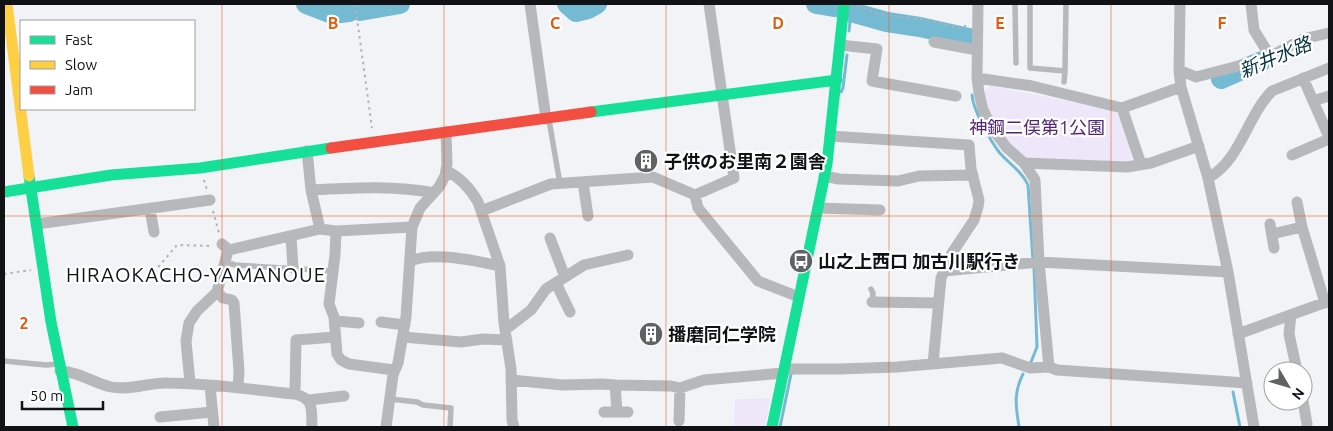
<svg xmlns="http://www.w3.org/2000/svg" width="1333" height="431" font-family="Ubuntu,'Noto Sans JP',sans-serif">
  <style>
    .green { fill: #eee6f9 }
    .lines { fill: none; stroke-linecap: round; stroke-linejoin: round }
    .stream { stroke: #75bad3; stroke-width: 3 }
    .river { stroke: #75bad3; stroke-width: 20 }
    .path { stroke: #b1b2b5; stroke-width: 2; stroke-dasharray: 2.5 4; stroke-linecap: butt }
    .lane { stroke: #b7b8bb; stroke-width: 5.5 }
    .street { stroke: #b7b8bb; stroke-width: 11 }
    .fast { stroke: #16e098; stroke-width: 11 }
    .slow { stroke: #ffcf43; stroke-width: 11 }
    .jam { stroke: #f24e42; stroke-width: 11 }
    .grid { fill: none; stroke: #e8590c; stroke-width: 1; stroke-opacity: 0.55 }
    .labels { text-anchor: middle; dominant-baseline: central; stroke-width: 4.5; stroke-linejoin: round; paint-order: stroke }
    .park-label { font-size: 18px; fill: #532676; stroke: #fff }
    .poi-label { font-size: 18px; font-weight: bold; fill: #111215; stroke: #fff; text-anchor: start }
    .water-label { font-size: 19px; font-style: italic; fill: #053341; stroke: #fff }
    .quarter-label { font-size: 20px; letter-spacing: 1px; fill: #111215; stroke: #fff }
    .grid-label { font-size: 16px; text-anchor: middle; font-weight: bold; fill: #e8590c; stroke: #fff; stroke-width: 4.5; stroke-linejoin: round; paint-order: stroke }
  </style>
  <rect width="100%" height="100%" fill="#f1f3f7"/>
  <path class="green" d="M 991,86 L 1073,102 L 1108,107 L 1120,117 L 1133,157 L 1128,164 L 1024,158 L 1010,145 L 989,109 L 984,92 Z
    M 770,398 L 765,427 L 734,427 L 735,399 Z"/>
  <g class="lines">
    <path class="stream" d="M 849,31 L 851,12
      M 841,92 L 843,88 L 847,55
      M 972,95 C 973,110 990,140 999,152 C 1009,164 1022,171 1028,185 L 1033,261
      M 1031,362 L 1037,347 L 1034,267
      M 1233,392 L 1240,427
      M 780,427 L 791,374
      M 1019,427 C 1016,406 1013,394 1023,374"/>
    <path class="river" d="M 306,4 L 332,14 L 349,12
      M 567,4 L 576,12 L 588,9 L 597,4
      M 816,4 L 834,7
      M 360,11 L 400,4
      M 851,12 L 887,22 L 920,27 L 969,38
      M 1221,79 L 1262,61"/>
    <path class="path" d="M 355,4 L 372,128
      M 857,6 L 878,14 L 927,20 L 960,28 L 962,26 L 966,26
      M 204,180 L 207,190
      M 213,211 L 219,233
      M 154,272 L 177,245 L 212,246
      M 4,274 L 31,270"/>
    <path class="lane" d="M 1015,4 L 1016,63
      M 1030,4 L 1030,68 L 1065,71 L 1066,4
      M 1064,82 L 1065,71
      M 549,120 L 560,184
      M 225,262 L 235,265 L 333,271
      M 871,289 L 873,293 L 872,302
      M 4,361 L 46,365 L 58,364
      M 390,399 L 417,402 L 423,405 L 451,408 L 450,427"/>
    <path class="street" d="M 530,4 L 546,119
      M 978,4 L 977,78 L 979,93 L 983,110 L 994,131 L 1007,148 L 1024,163 L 1035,180 L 1039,262 L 1049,367
      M 1180,4 L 1179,70 L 1181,87 L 1208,178 L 1228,272 L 1254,427
      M 1251,4 L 1254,30 L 1270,56
      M 934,42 L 977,50
      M 840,45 L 877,49 L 872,81 L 956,96
      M 1179,70 L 1196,77 L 1265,59 L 1303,39 L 1329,33
      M 977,78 L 1032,86 L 1122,108 L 1181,87
      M 1303,78 L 1329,137
      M 1313,101 L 1329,96
      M 1122,108 L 1141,164
      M 830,136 L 969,145 L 971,169 L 979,200 L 978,207 L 974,220 L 952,253 L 941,278 L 933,364
      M 307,151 L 311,190 L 320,229
      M 1292,155 L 1329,139
      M 1024,163 L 1127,167 L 1151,163 L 1199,146
      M 447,171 C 461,178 470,188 478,202 L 500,266
      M 824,176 L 839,179 L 898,181 L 919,176 L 973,175
      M 1208,178 C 1241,160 1247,116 1272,91 L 1329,68
      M 583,182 L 588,216
      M 311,190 C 352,188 393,185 434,193
      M 695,195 L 698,208 L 758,281 L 799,297
      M 1297,202 L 1302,227 L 1325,303
      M 818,208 L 880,210
      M 150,209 L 154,232
      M 481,211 L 551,184 L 653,177 L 695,195 L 734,178 L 709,4
      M 37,224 L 210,200
      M 1270,224 L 1274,248
      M 336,231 L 335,255 L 329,304 L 334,317 L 337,354 L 341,360 L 349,364 L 394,370
      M 1272,234 L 1302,227
      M 291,236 L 293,268
      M 550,238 L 565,277
      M 222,244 L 229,250 L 320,229 L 336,231 L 412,227
      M 411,261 C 432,251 477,261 500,266 L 504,323 L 511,369 L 512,420 L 514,427
      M 944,271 L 1039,262 L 1228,272
      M 556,283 L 570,312
      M 217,292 L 223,298 L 232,300 L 234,303 L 239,371 L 238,388
      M 872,302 L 938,303
      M 1291,315 L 1289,334 L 1297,371
      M 335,321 L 359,323
      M 381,322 L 405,325
      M 505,330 L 531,310 L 546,289 L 584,265 L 628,255
      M 1238,334 L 1329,301
      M 403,337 L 461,342 L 483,339 L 507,340
      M 784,369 L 839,369 L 897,367 L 1002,358 L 1030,368 L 1049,367 L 1057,370 L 1247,383
      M 60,371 C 80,372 93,383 111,387 C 130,391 149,382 168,383 C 210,383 253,390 295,394
      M 511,380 L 563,385 L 603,384 L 615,385
      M 190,383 L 186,341 L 189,323 L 197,311 L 217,292 L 227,254 L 229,250
      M 210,386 L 214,427
      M 309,400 L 344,396
      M 1303,401 L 1307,424
      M 604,412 L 628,412
      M 617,412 L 615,385 L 671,386 L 680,388 L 704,380 L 783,373
      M 160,417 L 212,412
      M 679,421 L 680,388
      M 312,427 C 311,410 315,399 295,394 L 296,340 L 335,337
      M 386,427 L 393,375 L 398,363 L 406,317 L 412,227 L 420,208 L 439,187 L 445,176 L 447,164 L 446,132"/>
    <path class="fast" d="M 591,112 L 837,80
      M 29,176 L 51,322 L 73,427
      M 4,192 L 111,175 L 200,168 L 331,148
      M 772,427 L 827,164 L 844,4"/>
    <path class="slow" d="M 7,4 L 29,176"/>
    <path class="jam" d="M 331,148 L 591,112"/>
  </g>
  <path class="grid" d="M 222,4 L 222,427M 444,4 L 444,427M 666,4 L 666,427M 889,4 L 889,427M 1111,4 L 1111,427M 4,216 L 1329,216"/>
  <defs>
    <g id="building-disc" transform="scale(1.25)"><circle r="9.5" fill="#5f6164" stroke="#fff"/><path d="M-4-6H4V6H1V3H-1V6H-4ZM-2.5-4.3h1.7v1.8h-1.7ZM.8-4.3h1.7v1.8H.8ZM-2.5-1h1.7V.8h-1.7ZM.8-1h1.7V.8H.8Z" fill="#fff"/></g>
    <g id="bus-disc" transform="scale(1.25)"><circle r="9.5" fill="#5f6164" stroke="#fff"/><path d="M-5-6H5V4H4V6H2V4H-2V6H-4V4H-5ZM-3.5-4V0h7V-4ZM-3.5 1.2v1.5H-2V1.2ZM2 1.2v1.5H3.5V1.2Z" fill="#fff"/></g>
  </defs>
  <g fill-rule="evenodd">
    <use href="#building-disc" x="646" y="161"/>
    <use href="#bus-disc" x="801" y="261"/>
    <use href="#building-disc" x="651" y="334"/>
  </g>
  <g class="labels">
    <g class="park-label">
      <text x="1037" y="127">神鋼二俣第1公園</text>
    </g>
    <g class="poi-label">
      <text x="664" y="161">子供のお里南２園舎</text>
      <text x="818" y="261">山之上西口 加古川駅行き</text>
      <text x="668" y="334">播磨同仁学院</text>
    </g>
    <g class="water-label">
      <text transform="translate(1275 57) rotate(-23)">新井水路</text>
    </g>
    <g class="quarter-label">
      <text x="196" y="274">HIRAOKACHO-YAMANOUE</text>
    </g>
  </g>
  <g class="grid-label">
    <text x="333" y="29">B</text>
    <text x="555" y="29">C</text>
    <text x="778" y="29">D</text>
    <text x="1000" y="29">E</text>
    <text x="1222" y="29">F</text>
    <text x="24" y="329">2</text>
  </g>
  <rect width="1333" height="431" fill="none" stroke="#111215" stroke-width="10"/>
  <rect x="20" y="20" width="175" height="90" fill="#ffffff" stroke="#a0a0a1"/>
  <rect x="30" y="36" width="25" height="8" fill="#16e098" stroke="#a0a0a1"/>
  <text x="65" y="45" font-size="15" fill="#111215">Fast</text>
  <rect x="30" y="61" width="25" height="8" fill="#ffcf43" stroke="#a0a0a1"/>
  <text x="65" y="70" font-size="15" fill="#111215">Slow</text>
  <rect x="30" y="86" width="25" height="8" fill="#f24e42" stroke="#a0a0a1"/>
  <text x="65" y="95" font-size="15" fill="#111215">Jam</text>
  <g transform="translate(1288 386) rotate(128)"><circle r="24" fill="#ffffff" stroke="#a0a0a1"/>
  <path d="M0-4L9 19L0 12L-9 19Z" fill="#5f6164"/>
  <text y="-8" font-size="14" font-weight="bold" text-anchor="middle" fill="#111215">N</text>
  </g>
  <path d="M22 401v8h81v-8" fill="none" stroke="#111215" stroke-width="2.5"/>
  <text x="30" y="401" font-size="15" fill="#111215" stroke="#ffffff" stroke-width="4" paint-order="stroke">50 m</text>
</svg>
